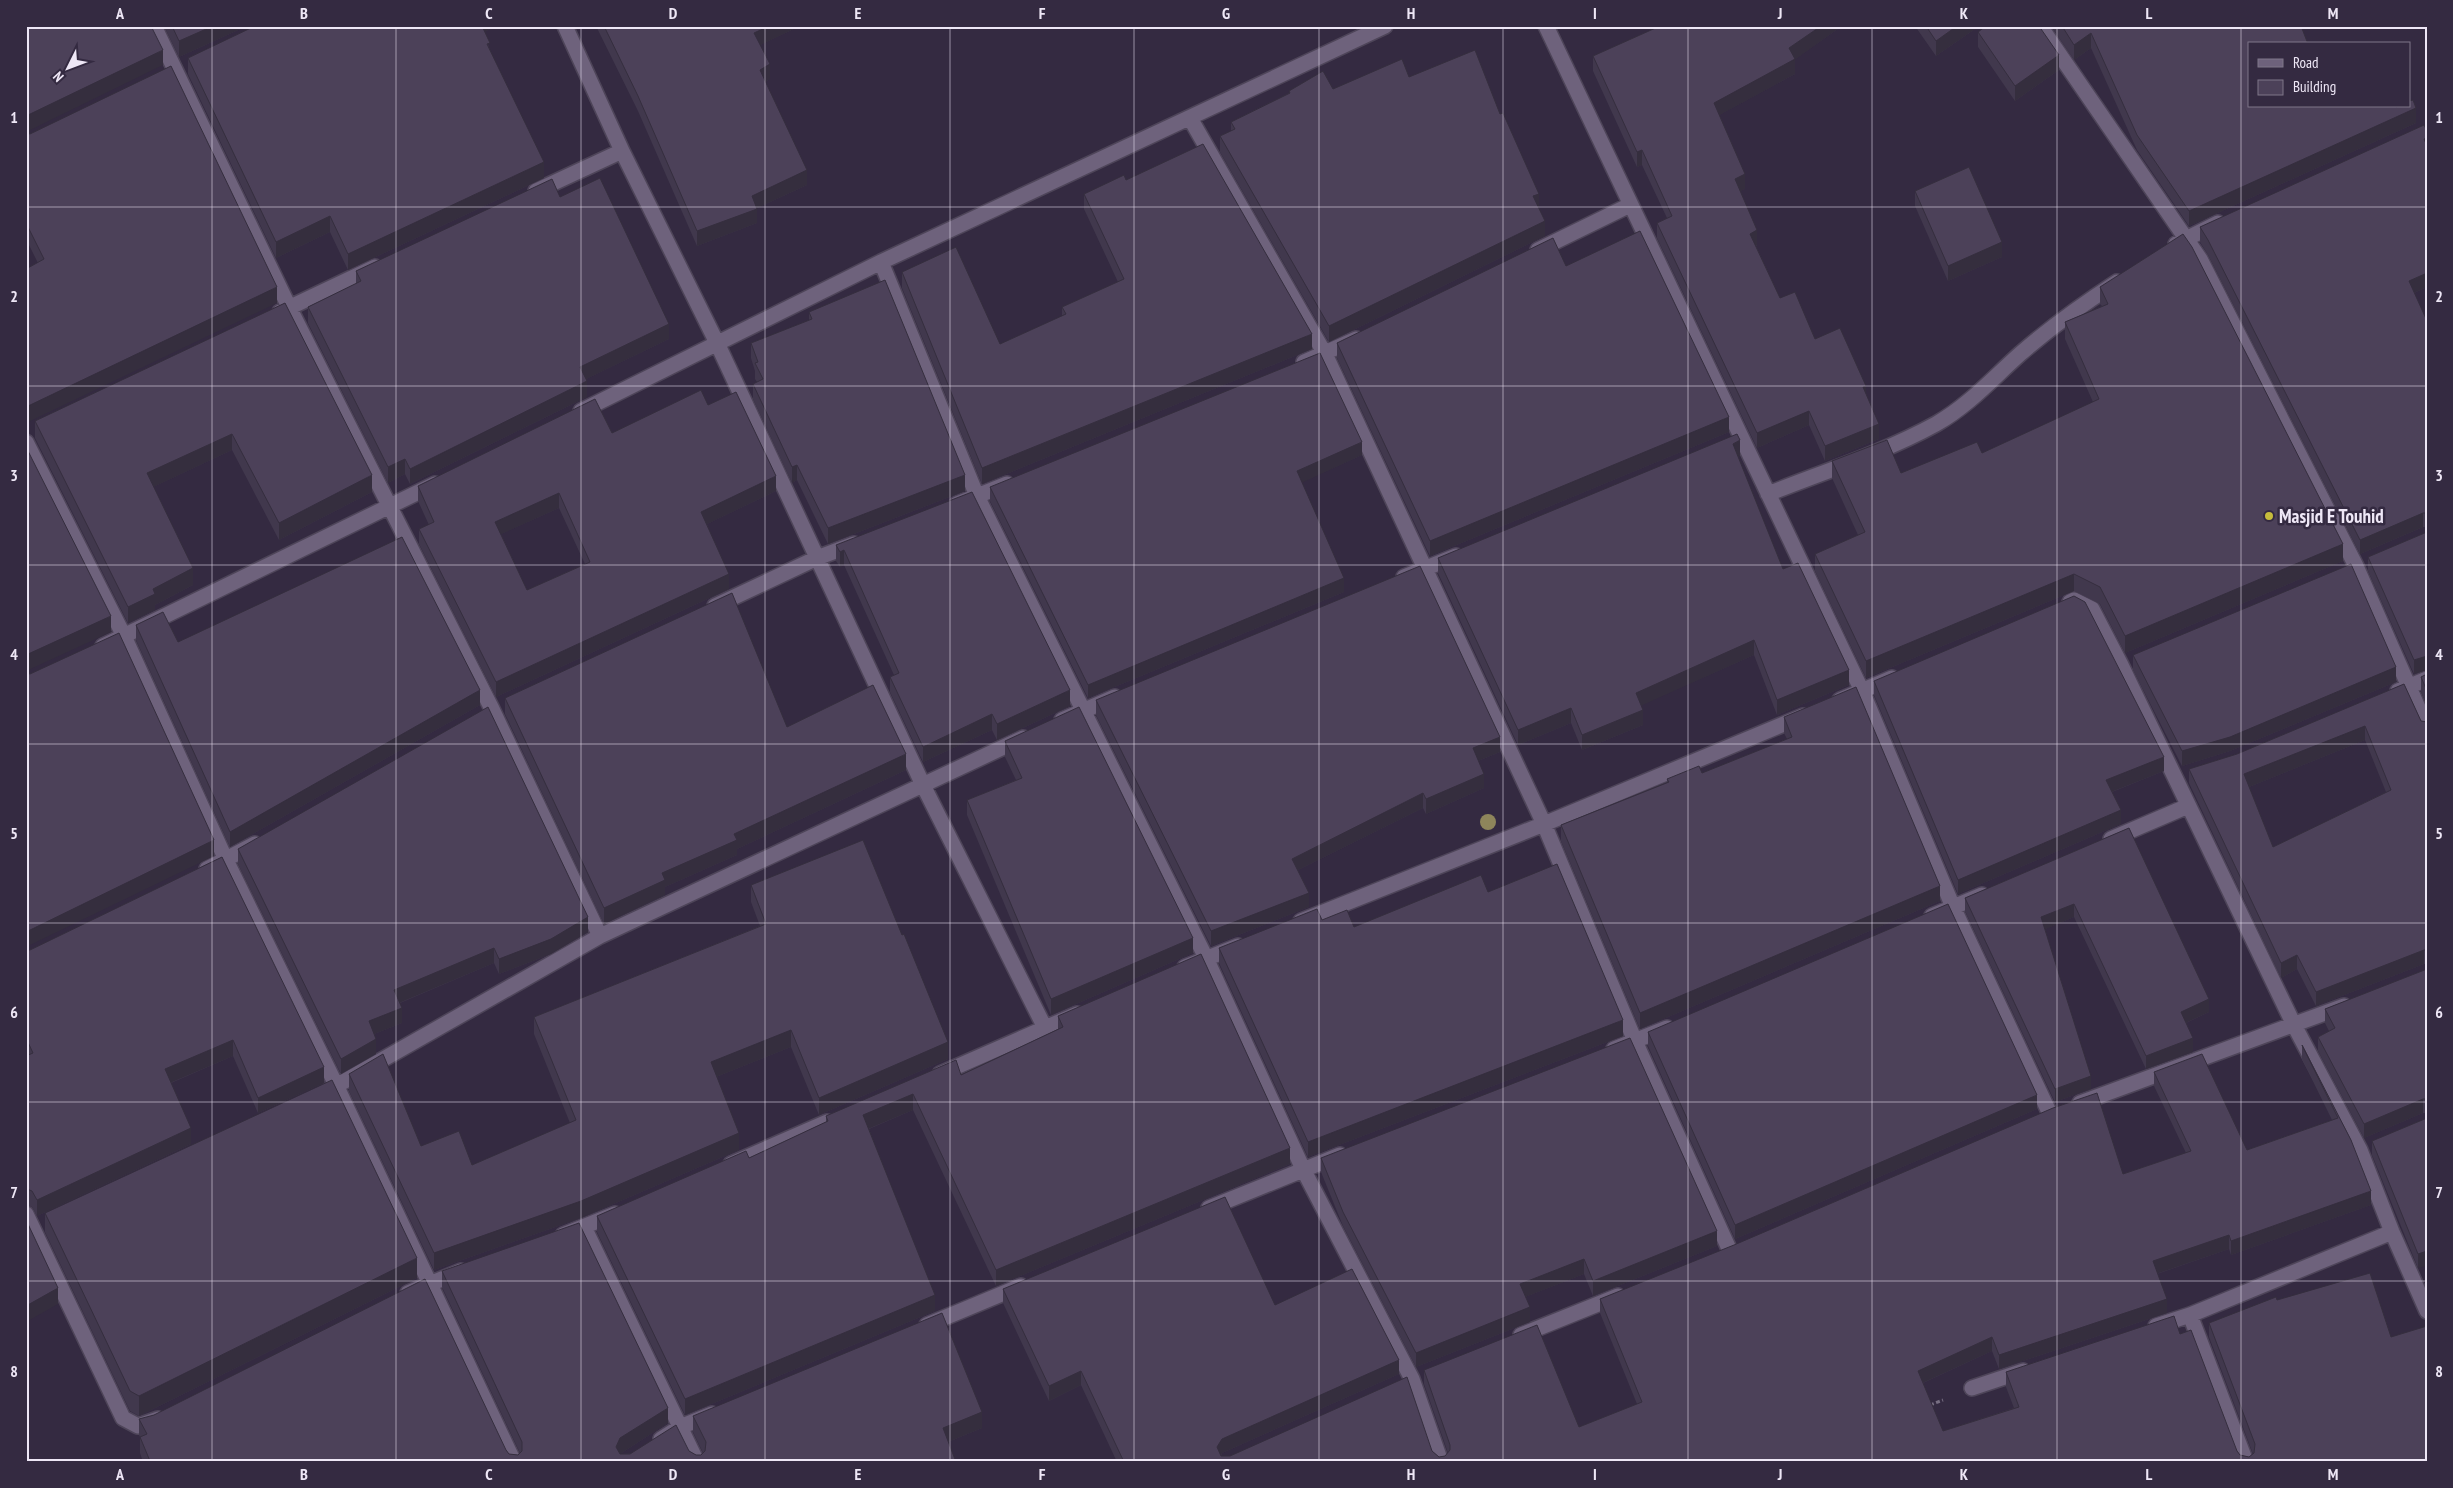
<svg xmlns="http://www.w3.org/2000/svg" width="2453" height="1488" font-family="'PT Sans Narrow',sans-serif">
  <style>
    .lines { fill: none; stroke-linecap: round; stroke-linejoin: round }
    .minor-casing { stroke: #4e4559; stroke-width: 18 }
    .path { stroke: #776e82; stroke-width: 3; stroke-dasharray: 4 2.5; stroke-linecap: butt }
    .minor { stroke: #6e627c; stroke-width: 15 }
    .tree { fill: #8e855b }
    .wall { fill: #41384d; fill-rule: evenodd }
    .shaded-wall { fill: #352e3e }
    .building { fill: #4c4159; stroke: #352e3e; fill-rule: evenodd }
    .grid { fill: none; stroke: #eee7f6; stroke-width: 1; stroke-opacity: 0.55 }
    .poi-dot { fill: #c6bc3c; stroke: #342a41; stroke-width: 2 }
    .labels { text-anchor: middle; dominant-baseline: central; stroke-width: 5; stroke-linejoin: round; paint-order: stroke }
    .poi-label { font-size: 19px; font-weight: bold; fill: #eee7f6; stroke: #342a41; text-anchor: start }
    .neatline { fill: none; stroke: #eee7f6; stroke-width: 2 }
    .grid-label { font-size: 16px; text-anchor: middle; font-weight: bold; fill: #eee7f6 }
  </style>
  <rect width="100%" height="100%" fill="#342a41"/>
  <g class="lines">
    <g class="minor-casing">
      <path id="minor" d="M 154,26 L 289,307 L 492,709 L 600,936 L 1023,738
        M 565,26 L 622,151 L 717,343 L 923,785 L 1045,1028
        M 1546,26 L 1862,691 L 1953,907 L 2050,1114
        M 2040,26 L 2200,259 L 2356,566 L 2427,728
        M 1190,118 L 1325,354 L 1544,824 L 1635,1041 L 1730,1251
        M 536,191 L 622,151
        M 2176,244 L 2218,223
        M 1538,250 L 1630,205
        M 881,262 L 977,496 L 1206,958 L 1303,1169 L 1412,1379 L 1441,1462
        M 280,312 L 375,267
        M 1304,362 L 1356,339
        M 581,411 L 881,262 L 1385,26
        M 26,442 L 124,636 L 226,860 L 337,1087 L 514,1462
        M 1768,494 C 1823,472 1883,453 1936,424 C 1969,405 1992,379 2020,354 C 2051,327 2083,304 2117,282
        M 957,504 L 1007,484
        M 1404,577 L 1456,556
        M 2070,602 L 2074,600 L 2092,609 L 2121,665 L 2294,1025 L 2360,1150 L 2392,1232 L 2427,1311
        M 715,606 L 817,558 L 854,544
        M 103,646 L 435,484
        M 2398,691 L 2427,679
        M 1840,700 L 1892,678
        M 1062,720 L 1115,697
        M 2111,839 L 2188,806
        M 207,869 L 255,844
        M 1932,916 L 1982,895
        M 1301,921 L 1544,824 L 1803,716
        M 1185,967 L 1238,946
        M 1614,1049 L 1667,1028
        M 940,1074 L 1077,1014
        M 329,1090 L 600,936
        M 2080,1103 L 2344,1006
        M 731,1164 L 827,1122
        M 1209,1208 L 1340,1155
        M 26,1214 L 123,1418 L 138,1426 L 158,1419
        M 584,1227 L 697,1462
        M 563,1235 L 615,1214
        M 408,1293 L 461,1271
        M 2190,1315 L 2246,1462
        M 927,1325 L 1021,1286
        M 2156,1326 L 2190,1315 L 2392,1232
        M 1521,1335 L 1618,1296
        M 1972,1388 L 2023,1371
        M 661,1439 L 680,1427 L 712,1414"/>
    </g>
    <path class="path" d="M 1930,1405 L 1943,1400"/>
    <use href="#minor" class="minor"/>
  </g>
  <circle class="tree" cx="1488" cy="822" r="8"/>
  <path class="wall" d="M 164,26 L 247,26 L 179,57 Z
    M 255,26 L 496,26 L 484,32 L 490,50 L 544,178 L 348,270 L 330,232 L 276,258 L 188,74 L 188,58 Z
    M 596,26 L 800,26 L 760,45 L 770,79 L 765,82 L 807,185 L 757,208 L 757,223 L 697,246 L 638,111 Z
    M 1660,26 L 1842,26 L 1795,59 L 1795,74 L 1719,115 L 1745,189 L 1740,191 L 1757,245 L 1756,246 L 1780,298 L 1815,339 L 1866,394 L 1879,439 L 1825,461 L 1809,425 L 1757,448 L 1657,238 L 1657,223 L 1667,218 L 1642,165 L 1637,167 L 1593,71 L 1593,56 Z
    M 1915,26 L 1975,26 L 1975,29 L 1936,56 Z
    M 2051,26 L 2301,26 L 2249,44 L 2396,107 L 2416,123 L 2189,226 L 2137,150 L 2091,48 L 2074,60 Z
    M 1978,32 L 2059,70 L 2015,101 L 1978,47 Z
    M 1409,77 L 1539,207 L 1545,236 L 1329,342 L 1220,152 L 1220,136 L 1231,131 L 1231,122 L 1289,93 L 1289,91 L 1333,89 Z
    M 2427,131 L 2427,287 L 2414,293 L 2427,321 L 2427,527 L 2423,527 L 2360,554 L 2208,255 L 2200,242 L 2200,227 Z
    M 26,133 L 277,303 L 38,263 L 26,239 Z
    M 1126,180 L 1312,349 L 982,484 L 902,288 L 902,272 L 1000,344 L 1062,316 L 1062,307 L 1118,282 L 1084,209 L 1084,194 Z
    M 1915,191 L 2002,257 L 1948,281 L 1915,206 Z
    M 560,197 L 669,339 L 586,379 L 587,397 L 410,484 L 405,474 L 388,483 L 308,323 L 308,307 L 356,284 L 356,271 Z
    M 1566,266 L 1729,432 L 1430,556 L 1337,358 L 1337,343 Z
    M 2100,287 L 2343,561 L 2125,653 L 2100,604 L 2074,591 L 1866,678 L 1815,571 L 1815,554 L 1858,535 L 1832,478 L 1832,461 L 1901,473 L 1982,453 L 2093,402 L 2065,339 L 2065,322 L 2102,306 L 2100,304 Z
    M 285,303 L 372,492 L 279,540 L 232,450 L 153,487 L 193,585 L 155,605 L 155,610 L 128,623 L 35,438 L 35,421 Z
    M 809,312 L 965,491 L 828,544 L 797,480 L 792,483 L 753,399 L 753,384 L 757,382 L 755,379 L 755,371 L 751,358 L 751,343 L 809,320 Z
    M 708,405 L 776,491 L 707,524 L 729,589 L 496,697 L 419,544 L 419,529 L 429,525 L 418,501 L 418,486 L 612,433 ZM 559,508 L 585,564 L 527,590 L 501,534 Z
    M 1362,455 L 1302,482 L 1344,592 L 1088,698 L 990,501 L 990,487 Z
    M 1740,456 L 1738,457 L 1783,569 L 1849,685 L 1777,715 L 1754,655 L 1641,705 L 1643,725 L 1582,750 L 1571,723 L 1518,745 L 1438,573 L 1438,558 Z
    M 2427,532 L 2427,670 L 2414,674 L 2368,571 L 2368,557 Z
    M 836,545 L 1070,706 L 997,740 L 992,730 L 923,762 L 890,692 L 890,677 L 894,675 L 844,565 L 840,567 L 836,561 Z
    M 136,625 L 178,642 L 480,705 L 230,847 L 136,640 Z
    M 2133,655 L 2396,682 L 2230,751 L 2182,766 L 2133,670 Z
    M 2427,674 L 2427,706 L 2421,692 L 2421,677 Z
    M 1874,681 L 2164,771 L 2112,792 L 2121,824 L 1958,894 L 1874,695 Z
    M 2404,684 L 2421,721 L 2427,722 L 2427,964 L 2424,964 L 2316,1006 L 2297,969 L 2281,978 L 2189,783 L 2189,769 L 2237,754 ZM 2365,740 L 2386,792 L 2273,847 L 2249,787 Z
    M 505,698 L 787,727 L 906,770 L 737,849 L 737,855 L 665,887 L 665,895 L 604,924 L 505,714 Z
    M 1096,700 L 1500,752 L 1478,761 L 1484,788 L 1426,814 L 1423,808 L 1298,870 L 1309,907 L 1211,946 L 1096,715 Z
    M 1784,717 L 1940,901 L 1640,1029 L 1561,841 L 1561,825 L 1667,782 L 1667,779 L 1702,773 L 1787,739 L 1784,733 Z
    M 1005,741 L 1193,953 L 1051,1015 L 967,815 L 967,800 L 1016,780 L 1005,757 Z
    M 2129,828 L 2209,1012 L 2186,1023 L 2193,1052 L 2146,1069 L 2074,917 L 2045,929 L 2091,1089 L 2055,1102 L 1965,911 L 1965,898 Z
    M 238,849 L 588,932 L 551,954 L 499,974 L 494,963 L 400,1003 L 402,1023 L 374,1034 L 376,1054 L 341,1074 L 238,864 Z
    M 222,857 L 324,1083 L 258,1113 L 233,1056 L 171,1083 L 191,1144 L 37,1216 L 32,1207 L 27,1205 L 26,950 L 30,950 Z
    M 751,885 L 948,1059 L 819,1115 L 791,1047 L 716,1077 L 739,1150 L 581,1218 L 434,1270 L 349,1091 L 349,1074 L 421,1146 L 472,1165 L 570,1123 L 534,1034 L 534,1017 L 760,926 L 751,902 Z
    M 1488,892 L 1623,1036 L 1308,1157 L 1219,963 L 1219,948 L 1322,920 L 1354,927 Z
    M 2427,969 L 2427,1113 L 2423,1113 L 2364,1138 L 2318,1051 L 2318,1037 L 2329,1031 L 2325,1023 L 2325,1009 Z
    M 1058,1016 L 1290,1164 L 996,1286 L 913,1110 L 869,1129 L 935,1311 L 685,1415 L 597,1232 L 597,1216 L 749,1158 L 826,1122 L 826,1116 L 961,1075 L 1058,1029 Z
    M 1648,1032 L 2037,1109 L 1735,1239 L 1648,1046 Z
    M 2302,1045 L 2351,1140 L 2371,1205 L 2231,1255 L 2229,1249 L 2157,1274 L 2167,1313 L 1999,1369 L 1992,1351 L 1923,1383 L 1943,1431 L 2014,1408 L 2006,1387 L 2006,1372 L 2180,1334 L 2237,1451 L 2240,1455 L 2249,1457 L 2253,1454 L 2209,1337 L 2209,1323 L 2277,1300 L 2427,1462 L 1117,1462 L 1081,1385 L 1049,1401 L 1003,1303 L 1003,1289 L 1275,1305 L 1399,1374 L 1222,1453 L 1221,1456 L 1230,1456 L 1432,1451 L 1439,1457 L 1445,1456 L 1448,1453 L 1424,1384 L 1424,1370 L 1579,1427 L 1637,1404 L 1600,1313 L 1600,1299 L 2123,1174 L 2186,1153 L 2154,1086 L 2154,1072 L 2247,1150 L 2332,1120 L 2302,1059 Z
    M 2427,1118 L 2418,1268 L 2372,1155 L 2372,1141 Z
    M 1321,1158 L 1717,1246 L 1593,1296 L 1584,1274 L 1525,1297 L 1530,1322 L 1416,1367 L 1343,1226 L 1321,1172 Z
    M 45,1213 L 417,1278 L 139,1416 L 130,1411 L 45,1232 Z
    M 442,1271 L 668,1423 L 620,1454 L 689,1451 L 696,1455 L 701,1455 L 703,1453 L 693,1432 L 693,1416 L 982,1428 L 948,1442 L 956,1462 L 143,1462 L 140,1453 L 140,1437 L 139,1435 L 139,1419 L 506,1450 L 509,1454 L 518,1455 L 520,1453 L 442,1287 Z"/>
  <path class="shaded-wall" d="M 213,26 L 247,26 L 179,57 L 179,41 Z
    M 478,26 L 496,26 L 478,35 Z
    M 769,26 L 800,26 L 754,48 L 754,33 Z
    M 1821,26 L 1842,26 L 1793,61 L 1795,59 L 1795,74 L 1714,118 L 1714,103 L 1789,48 Z
    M 1957,26 L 1975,26 L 1975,29 L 1936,56 L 1936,41 Z
    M 2091,33 L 2091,48 L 2074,60 L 2074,45 Z
    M 163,50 L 163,65 L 26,132 L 26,116 Z
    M 2059,55 L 2059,70 L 2015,101 L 2015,86 Z
    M 770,64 L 770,79 L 760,85 L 760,70 Z
    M 2416,108 L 2416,123 L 2189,226 L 2189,211 Z
    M 2427,138 L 2427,152 L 2424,139 Z
    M 1642,150 L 1642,165 L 1637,167 L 1637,152 Z
    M 544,162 L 544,178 L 348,270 L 348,254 Z
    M 807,170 L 807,185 L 753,210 L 757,209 L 757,223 L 697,246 L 697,231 L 752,196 Z
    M 1745,174 L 1745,189 L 1735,194 L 1735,179 Z
    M 1539,194 L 1539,209 L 1533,196 Z
    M 330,216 L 330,232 L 276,258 L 276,242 Z
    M 1545,221 L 1545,236 L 1329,342 L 1329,326 Z
    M 1757,230 L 1757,245 L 1750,249 L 1750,234 Z
    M 2002,242 L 2002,257 L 1948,281 L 1948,266 Z
    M 2427,273 L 2427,287 L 2409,295 L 2409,281 Z
    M 277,287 L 277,303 L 26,423 L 26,407 Z
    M 669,324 L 669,339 L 580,382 L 580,367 Z
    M 1312,334 L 1312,349 L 982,484 L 982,468 Z
    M 587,381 L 587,397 L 410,484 L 410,469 Z
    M 1866,386 L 1866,400 L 1863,387 Z
    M 1809,411 L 1809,425 L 1757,448 L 1757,433 Z
    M 1729,417 L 1729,432 L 1430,556 L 1430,541 Z
    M 1879,424 L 1879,439 L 1825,461 L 1825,446 Z
    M 232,434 L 232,450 L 147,490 L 147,473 Z
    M 1740,440 L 1740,456 L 1733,459 L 1733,444 Z
    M 1362,442 L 1362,455 L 1297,485 L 1297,471 Z
    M 405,459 L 405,474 L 388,483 L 388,467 Z
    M 797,465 L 797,480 L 792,483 L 792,467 Z
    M 372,475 L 372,492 L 279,540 L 279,523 Z
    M 965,475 L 965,491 L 828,544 L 828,528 Z
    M 776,476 L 776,491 L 701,527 L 701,512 Z
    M 559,493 L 559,508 L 495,537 L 495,522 Z
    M 2423,513 L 2423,527 L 2360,554 L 2360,540 Z
    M 2343,544 L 2343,561 L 2125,653 L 2125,636 Z
    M 844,550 L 844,565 L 840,567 L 840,552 Z
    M 193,568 L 193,585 L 155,605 L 155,610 L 128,623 L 128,607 L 153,589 Z
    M 729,574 L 729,589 L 496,697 L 496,682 Z
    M 2074,574 L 2074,591 L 1866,678 L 1866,661 Z
    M 1344,578 L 1344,592 L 1088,698 L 1088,685 Z
    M 111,616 L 111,632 L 26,671 L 26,655 Z
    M 1754,640 L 1754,655 L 1636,708 L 1636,693 Z
    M 2427,656 L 2427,670 L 2414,674 L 2414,660 Z
    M 2396,667 L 2396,682 L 2230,751 L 2182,766 L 2182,751 Z
    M 1849,670 L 1849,685 L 1777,715 L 1777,700 Z
    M 480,690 L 480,705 L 230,847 L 230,832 Z
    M 1070,690 L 1070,706 L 997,740 L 997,724 Z
    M 1571,708 L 1571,723 L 1518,745 L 1518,730 Z
    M 1643,710 L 1643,725 L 1582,750 L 1582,735 Z
    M 992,714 L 992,730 L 923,762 L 923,747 Z
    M 2365,726 L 2365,740 L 2244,789 L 2244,774 Z
    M 1500,737 L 1500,752 L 1473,763 L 1473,748 Z
    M 906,754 L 906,770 L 737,849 L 737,855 L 665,887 L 665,895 L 604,924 L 604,908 L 662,873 L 734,834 Z
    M 2164,757 L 2164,771 L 2106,794 L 2106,780 Z
    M 1484,774 L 1484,788 L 1426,814 L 1426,799 Z
    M 1423,793 L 1423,808 L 1292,873 L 1292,859 Z
    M 2121,810 L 2121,824 L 1958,894 L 1958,880 Z
    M 214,840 L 214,856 L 26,947 L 26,932 Z
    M 1940,886 L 1940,901 L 1640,1029 L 1640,1013 Z
    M 1309,893 L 1309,907 L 1211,946 L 1211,931 Z
    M 2074,904 L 2074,917 L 2041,931 L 2041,917 Z
    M 588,917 L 588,932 L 551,954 L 499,974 L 499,959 Z
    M 1193,938 L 1193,953 L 1051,1015 L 1051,999 Z
    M 494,948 L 494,963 L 394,1005 L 394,990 Z
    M 2424,950 L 2424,964 L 2316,1006 L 2316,992 Z
    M 2297,955 L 2297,969 L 2281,978 L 2281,963 Z
    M 2209,999 L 2209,1012 L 2181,1025 L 2181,1012 Z
    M 402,1008 L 402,1023 L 369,1036 L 369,1021 Z
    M 1623,1020 L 1623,1036 L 1308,1157 L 1308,1142 Z
    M 791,1030 L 791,1047 L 711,1079 L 711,1062 Z
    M 2193,1038 L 2193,1052 L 2146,1069 L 2146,1056 Z
    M 376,1039 L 376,1054 L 341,1074 L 341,1059 Z
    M 233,1040 L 233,1056 L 165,1085 L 165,1069 Z
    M 948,1042 L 948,1059 L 819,1115 L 819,1098 Z
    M 324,1067 L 324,1083 L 258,1113 L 258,1098 Z
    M 2091,1076 L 2091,1089 L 2055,1102 L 2055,1089 Z
    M 913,1094 L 913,1110 L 863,1131 L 863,1115 Z
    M 2037,1095 L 2037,1109 L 1735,1239 L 1735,1225 Z
    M 2423,1099 L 2423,1113 L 2364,1138 L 2364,1124 Z
    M 191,1128 L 191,1144 L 37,1216 L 37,1200 Z
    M 739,1133 L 739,1150 L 581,1218 L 434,1270 L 434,1253 Z
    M 1290,1148 L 1290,1164 L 996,1286 L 996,1270 Z
    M 26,1189 L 27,1189 L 27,1205 L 26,1205 Z
    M 2371,1191 L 2371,1205 L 2231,1255 L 2231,1241 Z
    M 1717,1231 L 1717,1246 L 1593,1296 L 1593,1281 Z
    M 2229,1235 L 2229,1249 L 2153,1275 L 2153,1261 Z
    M 2427,1251 L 2427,1266 L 2418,1268 L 2418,1254 Z
    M 417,1258 L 417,1278 L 139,1416 L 139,1396 Z
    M 1584,1259 L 1584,1274 L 1520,1299 L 1520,1284 Z
    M 58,1288 L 58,1304 L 26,1322 L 26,1306 Z
    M 935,1295 L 935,1311 L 685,1415 L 685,1399 Z
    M 2167,1299 L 2167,1313 L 1999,1369 L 1999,1355 Z
    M 1530,1307 L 1530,1322 L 1416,1367 L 1416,1353 Z
    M 1992,1337 L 1992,1351 L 1918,1385 L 1918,1371 Z
    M 1399,1360 L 1399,1374 L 1222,1453 L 1217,1462 L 1217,1447 L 1222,1439 Z
    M 1081,1371 L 1081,1385 L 1049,1401 L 1049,1386 Z
    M 668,1408 L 668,1423 L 620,1454 L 616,1447 L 620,1438 Z
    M 982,1412 L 982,1428 L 943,1444 L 943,1428 Z"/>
  <path class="building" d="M 26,26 L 151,26 L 163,50 L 26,116 Z
    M 172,26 L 213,26 L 179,41 Z
    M 255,26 L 482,26 L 490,43 L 487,44 L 544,162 L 348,254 L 330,216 L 276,242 L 188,58 Z
    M 604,26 L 769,26 L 754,33 L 770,64 L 760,70 L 807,170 L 752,196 L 757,209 L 697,231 L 638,96 Z
    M 1660,26 L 1821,26 L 1789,48 L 1795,59 L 1714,103 L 1745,174 L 1735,179 L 1757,230 L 1750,234 L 1780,298 L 1795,292 L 1815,339 L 1840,328 L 1866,386 L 1863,387 L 1879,424 L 1825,446 L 1809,411 L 1757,433 L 1657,223 L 1672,216 L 1642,150 L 1637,152 L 1593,56 Z
    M 1926,26 L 1957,26 L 1936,41 Z
    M 1986,26 L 2039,26 L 2059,55 L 2015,86 L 1978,32 Z
    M 2062,26 L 2301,26 L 2308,44 L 2249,44 L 2249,106 L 2395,106 L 2396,107 L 2398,106 L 2409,106 L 2409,101 L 2413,100 L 2416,108 L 2189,211 L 2137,135 L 2091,33 L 2074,45 Z
    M 1475,50 L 1500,114 L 1503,113 L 1539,194 L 1533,196 L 1545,221 L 1329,326 L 1220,136 L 1235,129 L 1231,122 L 1290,93 L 1289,91 L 1323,71 L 1333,89 L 1402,59 L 1409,77 Z
    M 171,66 L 277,287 L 26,407 L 26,269 L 44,259 L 26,223 L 26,133 L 30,134 Z
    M 2424,125 L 2427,131 L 2427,138 L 2424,139 L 2427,146 L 2427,273 L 2409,281 L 2427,321 L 2427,513 L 2423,513 L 2360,540 L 2208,240 L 2200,227 Z
    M 1203,144 L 1312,334 L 982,468 L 902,272 L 956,247 L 1000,344 L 1066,314 L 1062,307 L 1124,279 L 1084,194 L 1124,175 L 1126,180 Z
    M 1969,167 L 2002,242 L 1948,266 L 1915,191 Z
    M 600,178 L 669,324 L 580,367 L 587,381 L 410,469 L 405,459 L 388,467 L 308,307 L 361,281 L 356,271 L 552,179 L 560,197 Z
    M 1640,231 L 1729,417 L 1430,541 L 1337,343 L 1553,238 L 1566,266 Z
    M 2183,234 L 2192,247 L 2343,544 L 2125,636 L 2100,587 L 2074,574 L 1866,661 L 1815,554 L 1865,532 L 1832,461 L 1887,440 L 1901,473 L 1977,442 L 1982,453 L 2099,399 L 2065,322 L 2108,304 L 2100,287 Z
    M 885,280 L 965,475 L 828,528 L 797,465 L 792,467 L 753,384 L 763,379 L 755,363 L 758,362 L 751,343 L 812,319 L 809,312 Z
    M 285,303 L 372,475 L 279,523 L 232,434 L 147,473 L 193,568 L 153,589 L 155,594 L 128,607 L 35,421 Z
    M 1320,353 L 1362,442 L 1297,471 L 1344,578 L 1088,685 L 990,487 Z
    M 701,390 L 708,405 L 736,392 L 776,476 L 701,512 L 729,574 L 496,682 L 419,529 L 434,522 L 418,486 L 595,399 L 612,433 ZM 559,493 L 590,562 L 527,590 L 495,522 Z
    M 1737,434 L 1740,440 L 1733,444 L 1783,569 L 1798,563 L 1849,670 L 1777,700 L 1754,640 L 1636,693 L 1643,710 L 1582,735 L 1571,708 L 1518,730 L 1438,558 Z
    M 26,447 L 111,616 L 26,655 Z
    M 972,492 L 1070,690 L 997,724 L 992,714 L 923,747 L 890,677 L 899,673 L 844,550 L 840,552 L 836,545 Z
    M 2427,532 L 2427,656 L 2414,660 L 2368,557 Z
    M 402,537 L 480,690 L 230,832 L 136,625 L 163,612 L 178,642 Z
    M 2351,564 L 2396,667 L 2230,737 L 2182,751 L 2133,655 Z
    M 1420,566 L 1500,737 L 1473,748 L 1484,774 L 1426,799 L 1423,793 L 1292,859 L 1309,893 L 1211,931 L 1096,700 Z
    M 732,593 L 787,727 L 873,685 L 906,754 L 734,834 L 737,840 L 662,873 L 665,880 L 604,908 L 505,698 Z
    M 2074,596 L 2085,602 L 2164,757 L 2106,780 L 2121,810 L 1958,880 L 1874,681 Z
    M 119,633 L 214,840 L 26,932 L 26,673 L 30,674 Z
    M 2427,674 L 2427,691 L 2421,677 Z
    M 2404,684 L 2421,721 L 2427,722 L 2427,950 L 2424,950 L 2316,992 L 2297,955 L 2281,963 L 2189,769 L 2237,754 ZM 2365,726 L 2391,790 L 2273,847 L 2244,774 Z
    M 1856,687 L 1940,886 L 1640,1013 L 1561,825 L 1669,782 L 1667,779 L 1699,766 L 1702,773 L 1792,737 L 1784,717 Z
    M 488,707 L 588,917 L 551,939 L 499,959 L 494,948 L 394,990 L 402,1008 L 369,1021 L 376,1039 L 341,1059 L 238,849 Z
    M 1079,707 L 1193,938 L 1051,999 L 967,800 L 1022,778 L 1005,741 Z
    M 2129,828 L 2209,999 L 2181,1012 L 2193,1038 L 2146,1056 L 2074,904 L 2041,917 L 2091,1076 L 2055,1089 L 1965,898 Z
    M 863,840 L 902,935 L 904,934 L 948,1042 L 819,1098 L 791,1030 L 711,1062 L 739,1133 L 581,1201 L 434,1253 L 349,1074 L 383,1054 L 421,1146 L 459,1131 L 472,1165 L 576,1120 L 534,1017 L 766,924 L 751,885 Z
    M 222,857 L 324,1067 L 258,1098 L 233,1040 L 165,1069 L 191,1128 L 37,1200 L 32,1191 L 27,1189 L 26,1189 L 26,1056 L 33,1053 L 26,1038 L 26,950 L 30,950 Z
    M 1557,864 L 1623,1020 L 1308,1142 L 1219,948 L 1317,909 L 1322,920 L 1347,910 L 1354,927 L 1481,875 L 1488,892 Z
    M 1948,904 L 2037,1095 L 1735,1225 L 1648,1032 Z
    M 1201,954 L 1290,1148 L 996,1270 L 913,1094 L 863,1115 L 935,1295 L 685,1399 L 597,1216 L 746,1151 L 749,1158 L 828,1121 L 826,1116 L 956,1060 L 961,1075 L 1063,1027 L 1058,1016 Z
    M 2427,969 L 2427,1099 L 2423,1099 L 2364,1124 L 2318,1037 L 2335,1028 L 2325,1009 Z
    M 1630,1038 L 1717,1231 L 1593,1281 L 1584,1259 L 1520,1284 L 1530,1307 L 1416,1353 L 1343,1212 L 1321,1158 Z
    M 2302,1045 L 2351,1140 L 2371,1191 L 2231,1241 L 2229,1235 L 2153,1261 L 2167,1299 L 1999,1355 L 1992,1337 L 1918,1371 L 1943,1431 L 2019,1407 L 2006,1372 L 2174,1316 L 2180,1334 L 2191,1330 L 2237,1451 L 2240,1455 L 2249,1457 L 2254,1453 L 2255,1444 L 2209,1323 L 2276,1297 L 2277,1300 L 2370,1273 L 2391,1337 L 2427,1326 L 2427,1462 L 1124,1462 L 1081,1371 L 1049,1386 L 1003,1289 L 1225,1197 L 1275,1305 L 1352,1269 L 1399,1360 L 1222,1439 L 1217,1447 L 1221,1456 L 1230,1456 L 1407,1377 L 1432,1451 L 1439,1457 L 1445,1456 L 1450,1450 L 1450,1445 L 1424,1370 L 1537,1325 L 1579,1427 L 1642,1402 L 1600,1299 L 1734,1245 L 2053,1108 L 2097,1093 L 2123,1174 L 2191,1151 L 2154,1072 L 2202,1054 L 2247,1150 L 2338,1118 Z
    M 332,1080 L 417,1258 L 139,1396 L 130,1391 L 45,1213 Z
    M 2427,1118 L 2427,1251 L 2418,1254 L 2372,1141 Z
    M 579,1223 L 668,1408 L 620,1438 L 616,1447 L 620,1454 L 630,1454 L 676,1425 L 689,1451 L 696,1455 L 701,1455 L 705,1451 L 706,1442 L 693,1416 L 942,1313 L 982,1412 L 943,1428 L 956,1462 L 148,1462 L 150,1461 L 140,1437 L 147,1434 L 139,1419 L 154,1415 L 425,1279 L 506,1450 L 509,1454 L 518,1455 L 522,1451 L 522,1442 L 442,1271 Z
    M 26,1224 L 28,1224 L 58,1288 L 26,1306 Z"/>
  <path class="grid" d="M 212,26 L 212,1462M 396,26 L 396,1462M 581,26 L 581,1462M 765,26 L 765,1462M 950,26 L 950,1462M 1134,26 L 1134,1462M 1319,26 L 1319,1462M 1503,26 L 1503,1462M 1688,26 L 1688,1462M 1872,26 L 1872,1462M 2057,26 L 2057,1462M 2241,26 L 2241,1462M 26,207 L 2427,207M 26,386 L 2427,386M 26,565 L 2427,565M 26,744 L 2427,744M 26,923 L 2427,923M 26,1102 L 2427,1102M 26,1281 L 2427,1281"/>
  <circle class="poi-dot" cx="2269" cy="516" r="5"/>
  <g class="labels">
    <g class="poi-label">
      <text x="2279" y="516">Masjid E Touhid</text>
    </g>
  </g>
  <rect width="2453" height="1488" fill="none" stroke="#342a41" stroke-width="55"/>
  <rect x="2248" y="42" width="162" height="65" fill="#342a41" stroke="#7e7689"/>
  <rect x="2258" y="59" width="25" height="8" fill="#6e627c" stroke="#7e7689"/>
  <text x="2293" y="68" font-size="15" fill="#eee7f6">Road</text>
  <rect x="2258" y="80" width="25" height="15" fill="#4c4159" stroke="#7e7689"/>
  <text x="2293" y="92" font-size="15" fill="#eee7f6">Building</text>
  <g transform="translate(68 68) rotate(228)" stroke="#342a41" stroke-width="4" paint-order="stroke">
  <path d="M0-4L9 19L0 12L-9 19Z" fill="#eee7f6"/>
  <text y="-8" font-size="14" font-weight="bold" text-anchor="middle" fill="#eee7f6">N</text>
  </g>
  <rect x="28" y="28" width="2398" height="1432" class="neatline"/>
  <g class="grid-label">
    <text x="120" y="19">A</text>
    <text x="304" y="19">B</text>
    <text x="489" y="19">C</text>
    <text x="673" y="19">D</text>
    <text x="858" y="19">E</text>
    <text x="1042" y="19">F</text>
    <text x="1226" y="19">G</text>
    <text x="1411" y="19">H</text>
    <text x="1595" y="19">I</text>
    <text x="1780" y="19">J</text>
    <text x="1964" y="19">K</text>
    <text x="2149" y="19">L</text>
    <text x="2333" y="19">M</text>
    <text x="14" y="123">1</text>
    <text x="2439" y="123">1</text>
    <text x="14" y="302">2</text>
    <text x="2439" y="302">2</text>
    <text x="14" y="481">3</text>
    <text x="2439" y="481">3</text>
    <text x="14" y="660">4</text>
    <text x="2439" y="660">4</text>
    <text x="14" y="839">5</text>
    <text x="2439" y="839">5</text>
    <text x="14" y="1018">6</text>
    <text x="2439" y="1018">6</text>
    <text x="14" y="1198">7</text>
    <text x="2439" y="1198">7</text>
    <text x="14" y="1377">8</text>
    <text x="2439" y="1377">8</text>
    <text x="120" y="1480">A</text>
    <text x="304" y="1480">B</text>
    <text x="489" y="1480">C</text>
    <text x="673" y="1480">D</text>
    <text x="858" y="1480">E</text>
    <text x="1042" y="1480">F</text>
    <text x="1226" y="1480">G</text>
    <text x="1411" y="1480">H</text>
    <text x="1595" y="1480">I</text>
    <text x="1780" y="1480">J</text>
    <text x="1964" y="1480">K</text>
    <text x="2149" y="1480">L</text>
    <text x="2333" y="1480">M</text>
  </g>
</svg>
